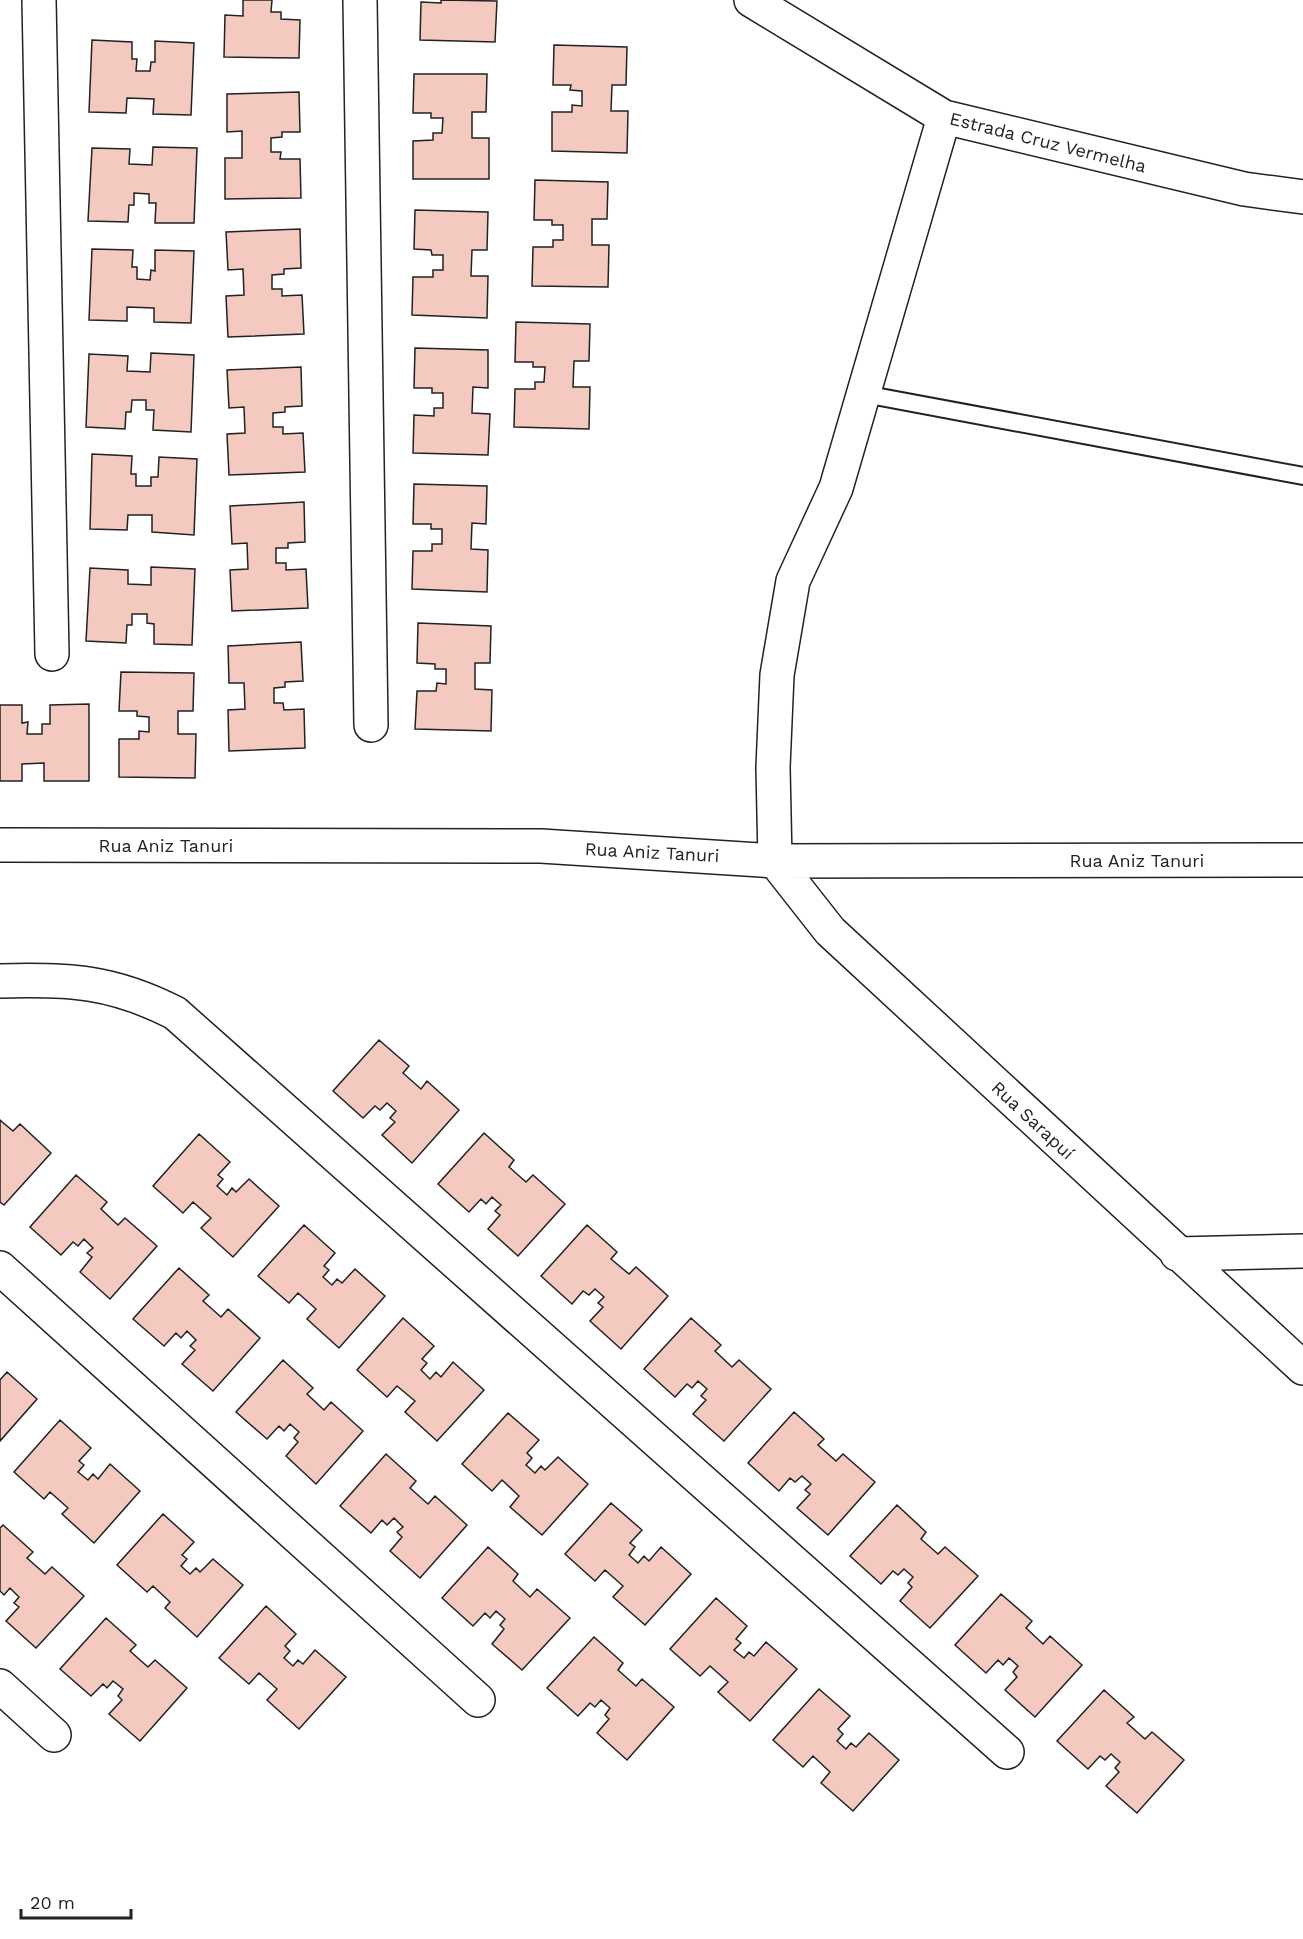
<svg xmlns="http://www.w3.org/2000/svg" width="1303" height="1939" font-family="'Work Sans',sans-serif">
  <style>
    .building { fill: #f3c9c0; stroke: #222; stroke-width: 1.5 }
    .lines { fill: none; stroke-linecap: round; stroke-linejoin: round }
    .lane-casing { stroke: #222; stroke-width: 20 }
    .street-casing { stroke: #222; stroke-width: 36 }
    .lane { stroke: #fff; stroke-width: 16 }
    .street { stroke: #fff; stroke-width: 33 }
    .labels { text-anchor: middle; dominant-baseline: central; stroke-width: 4.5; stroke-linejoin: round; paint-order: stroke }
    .street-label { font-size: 18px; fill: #222; stroke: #fff }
  </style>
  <rect width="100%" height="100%" fill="#fff"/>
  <path class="building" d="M 243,0 L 272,0 L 271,12 L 281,12 L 281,19 L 300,20 L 299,58 L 224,57 L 225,15 L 243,16 Z
    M 441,0 L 497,1 L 495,42 L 420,40 L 421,2 L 441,3 Z
    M 92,40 L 132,42 L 132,59 L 137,59 L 136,71 L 150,71 L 151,62 L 155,62 L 155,41 L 194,43 L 191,115 L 153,114 L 154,99 L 127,98 L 126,113 L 89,112 Z
    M 554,45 L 627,47 L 626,85 L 612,85 L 611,111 L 628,111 L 627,153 L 552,151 L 552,112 L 572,112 L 572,105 L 582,106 L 582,91 L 570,90 L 571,85 L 553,85 Z
    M 414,74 L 487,74 L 486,112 L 472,112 L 472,138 L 489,138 L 489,179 L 413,179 L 413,141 L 433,140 L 433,133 L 442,133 L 443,118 L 431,118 L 431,113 L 413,113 Z
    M 299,92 L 300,132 L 282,132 L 282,137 L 271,138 L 271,152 L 281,152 L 280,159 L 300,159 L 301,198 L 225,199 L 225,158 L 242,158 L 242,131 L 227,132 L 227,94 Z
    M 153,147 L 197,148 L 194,223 L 155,223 L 156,203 L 149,203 L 149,194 L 134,193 L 134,205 L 129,205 L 128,222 L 88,221 L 92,148 L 130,149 L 129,164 L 152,165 Z
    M 535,180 L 608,182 L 607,219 L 592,219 L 592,245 L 609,245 L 608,287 L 532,286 L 533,247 L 553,247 L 553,240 L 563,240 L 563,225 L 552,225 L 552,220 L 534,220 Z
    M 415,210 L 488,212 L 487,250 L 472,250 L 471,276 L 488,276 L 487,318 L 412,315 L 413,277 L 433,277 L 433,270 L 443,270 L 443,255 L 432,255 L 431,250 L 414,249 Z
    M 300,229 L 301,268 L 284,269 L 284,274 L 272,275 L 272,289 L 282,289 L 282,296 L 302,295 L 304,334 L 228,337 L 226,296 L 244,295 L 243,269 L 228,270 L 226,232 Z
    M 92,249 L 133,250 L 132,267 L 137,267 L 137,279 L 150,280 L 151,270 L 155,271 L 155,250 L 194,251 L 191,323 L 154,322 L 154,308 L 127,307 L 127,321 L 89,320 Z
    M 516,322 L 590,324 L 589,361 L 574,361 L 573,387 L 590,387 L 589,429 L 514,427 L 515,389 L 535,389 L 535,382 L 544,382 L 545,367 L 533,367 L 533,362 L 515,362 Z
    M 415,348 L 488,350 L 488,388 L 473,387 L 472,413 L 490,414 L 488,455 L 413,453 L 414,415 L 434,416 L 434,408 L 443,408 L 443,393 L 432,393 L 432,388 L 414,388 Z
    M 151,353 L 194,355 L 191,432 L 153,430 L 154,410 L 146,410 L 146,400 L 132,400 L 131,412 L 126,412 L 125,429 L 86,427 L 89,354 L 128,356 L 127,371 L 150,372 Z
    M 301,367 L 302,406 L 285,407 L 285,412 L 273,413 L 273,427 L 283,427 L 283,434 L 303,433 L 305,472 L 229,475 L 227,434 L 245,433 L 244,407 L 229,408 L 227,370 Z
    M 92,454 L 132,456 L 131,474 L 136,474 L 136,486 L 151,486 L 151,477 L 158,477 L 159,457 L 197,459 L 194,535 L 152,532 L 152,515 L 128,515 L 127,530 L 90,529 Z
    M 414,484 L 487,486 L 486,524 L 472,523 L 471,549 L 488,550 L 487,592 L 412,589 L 413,551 L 432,551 L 432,544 L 442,544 L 442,529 L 431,529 L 431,524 L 413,524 Z
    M 304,502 L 305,542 L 288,543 L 288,548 L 276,548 L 276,563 L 286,563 L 286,570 L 306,569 L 308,608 L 232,611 L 230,570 L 248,569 L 247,543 L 232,544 L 230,506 Z
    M 151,567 L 195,569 L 192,645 L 154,644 L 154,624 L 147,623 L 147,614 L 132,614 L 132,625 L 127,625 L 126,643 L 86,641 L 90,568 L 128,570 L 128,584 L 151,585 Z
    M 418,623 L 491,626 L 490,663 L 475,663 L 475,689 L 492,690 L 491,731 L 415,729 L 417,691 L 436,691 L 437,683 L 446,684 L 446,669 L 435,669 L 435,664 L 417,663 Z
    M 301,642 L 303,681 L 285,682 L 285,687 L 274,688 L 274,703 L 283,703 L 284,710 L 304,709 L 305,748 L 229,751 L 228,710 L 245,709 L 244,683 L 229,683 L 228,646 Z
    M 121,672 L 194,673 L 193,711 L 178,711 L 178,734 L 196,734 L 195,778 L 119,777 L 119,739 L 139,739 L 139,731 L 149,732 L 149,717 L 137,716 L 137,711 L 119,711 Z
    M 89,704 L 89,781 L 44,781 L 44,763 L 22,764 L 22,781 L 0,781 L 0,705 L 22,705 L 22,723 L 28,722 L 27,734 L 42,734 L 42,724 L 50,724 L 50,705 Z
    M 379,1040 L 409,1066 L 403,1073 L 421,1089 L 427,1081 L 459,1110 L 412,1163 L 382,1135 L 395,1122 L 390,1118 L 396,1111 L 387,1103 L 380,1110 L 375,1106 L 363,1118 L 333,1091 Z
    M 0,1120 L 13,1131 L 20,1124 L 51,1153 L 4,1205 L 0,1202 Z
    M 484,1133 L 514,1160 L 509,1167 L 526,1182 L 533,1175 L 565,1204 L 518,1256 L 488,1229 L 500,1215 L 495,1211 L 501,1205 L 492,1197 L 486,1204 L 481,1199 L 469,1212 L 438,1184 Z
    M 199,1134 L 230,1162 L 218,1175 L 223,1179 L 217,1186 L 227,1195 L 232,1188 L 236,1192 L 249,1179 L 279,1206 L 233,1257 L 201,1228 L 211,1218 L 193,1202 L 183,1213 L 153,1186 Z
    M 76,1175 L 107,1202 L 101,1209 L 118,1225 L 125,1218 L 157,1246 L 110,1299 L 80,1272 L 92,1257 L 87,1253 L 93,1248 L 84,1239 L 78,1246 L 73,1242 L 61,1255 L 30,1227 Z
    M 304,1225 L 335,1253 L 324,1266 L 329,1270 L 323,1277 L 332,1285 L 337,1279 L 342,1283 L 355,1269 L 385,1296 L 339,1348 L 307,1319 L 316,1309 L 298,1293 L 289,1303 L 258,1276 Z
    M 587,1225 L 617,1252 L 611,1259 L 629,1274 L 636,1267 L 668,1296 L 621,1349 L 590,1321 L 603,1307 L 598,1303 L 604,1297 L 595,1289 L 589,1295 L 583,1291 L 572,1304 L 541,1276 Z
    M 179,1268 L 209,1295 L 203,1301 L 221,1317 L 228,1309 L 260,1338 L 213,1391 L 182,1364 L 195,1350 L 190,1346 L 196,1340 L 187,1331 L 181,1338 L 176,1333 L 164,1346 L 133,1319 Z
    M 403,1318 L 434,1346 L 422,1359 L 427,1363 L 421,1370 L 430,1379 L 436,1372 L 441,1377 L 453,1362 L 484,1390 L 437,1441 L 405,1412 L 415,1401 L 397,1386 L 387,1397 L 357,1370 Z
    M 691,1318 L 721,1345 L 715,1351 L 732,1367 L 739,1360 L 771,1389 L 724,1441 L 693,1414 L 706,1400 L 701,1396 L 707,1389 L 698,1381 L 692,1388 L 687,1384 L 675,1397 L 644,1369 Z
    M 283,1360 L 313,1388 L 307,1394 L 324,1410 L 331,1402 L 363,1431 L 316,1484 L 286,1456 L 298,1442 L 294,1438 L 299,1432 L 290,1424 L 284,1431 L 279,1426 L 267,1439 L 236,1412 Z
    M 7,1372 L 37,1399 L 0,1441 L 0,1380 Z
    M 794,1412 L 824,1439 L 818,1445 L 836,1461 L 843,1454 L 875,1482 L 828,1535 L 797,1508 L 810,1494 L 805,1490 L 811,1484 L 802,1476 L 795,1482 L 790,1478 L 779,1491 L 748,1463 Z
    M 508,1413 L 539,1440 L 527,1453 L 532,1458 L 526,1465 L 535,1473 L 541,1466 L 545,1470 L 558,1457 L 588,1484 L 542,1535 L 510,1507 L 519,1496 L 502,1480 L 492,1491 L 462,1464 Z
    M 60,1420 L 91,1448 L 79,1461 L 84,1465 L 78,1472 L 88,1480 L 93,1474 L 98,1479 L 110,1464 L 140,1491 L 94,1543 L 62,1514 L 68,1508 L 50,1492 L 44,1499 L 14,1472 Z
    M 386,1454 L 416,1481 L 410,1488 L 428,1504 L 435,1496 L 467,1525 L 420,1578 L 390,1551 L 402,1537 L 397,1532 L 403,1527 L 394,1518 L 387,1525 L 382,1520 L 371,1533 L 340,1506 Z
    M 611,1503 L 642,1530 L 630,1543 L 635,1547 L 629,1555 L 638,1563 L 644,1556 L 649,1561 L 661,1547 L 691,1574 L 645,1625 L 613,1597 L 623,1586 L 605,1570 L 595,1581 L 565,1554 Z
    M 897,1505 L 926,1532 L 921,1539 L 938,1554 L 945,1547 L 978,1576 L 930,1628 L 900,1601 L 912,1587 L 908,1583 L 913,1577 L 904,1569 L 898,1575 L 893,1571 L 881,1584 L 850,1556 Z
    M 163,1514 L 194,1542 L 182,1555 L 187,1559 L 181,1566 L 190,1574 L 196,1568 L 200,1572 L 213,1559 L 243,1585 L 197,1637 L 165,1608 L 170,1602 L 153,1586 L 147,1592 L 117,1565 Z
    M 3,1525 L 33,1552 L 27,1558 L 45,1574 L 52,1567 L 84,1596 L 36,1648 L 6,1621 L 19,1607 L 14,1603 L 19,1597 L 10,1588 L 4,1595 L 0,1591 L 0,1528 Z
    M 488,1547 L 518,1574 L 513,1581 L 530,1597 L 537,1589 L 570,1618 L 522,1670 L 492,1644 L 504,1629 L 500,1625 L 505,1619 L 496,1611 L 490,1618 L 485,1613 L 473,1626 L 442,1598 Z
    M 1001,1594 L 1032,1621 L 1026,1628 L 1043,1644 L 1050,1636 L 1082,1665 L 1035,1717 L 1005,1690 L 1017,1677 L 1013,1672 L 1018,1666 L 1009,1658 L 1003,1665 L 998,1660 L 986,1673 L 955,1645 Z
    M 716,1598 L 747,1626 L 736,1639 L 741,1643 L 734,1650 L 744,1658 L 749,1652 L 754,1656 L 766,1642 L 797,1669 L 750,1721 L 718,1692 L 728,1682 L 710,1666 L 700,1676 L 670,1649 Z
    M 266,1606 L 296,1634 L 285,1646 L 290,1651 L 284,1658 L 293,1666 L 298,1660 L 303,1664 L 315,1650 L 346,1677 L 299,1729 L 267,1700 L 277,1689 L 259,1673 L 249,1684 L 219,1658 Z
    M 106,1618 L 136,1645 L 130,1651 L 148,1667 L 155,1660 L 187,1688 L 140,1741 L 109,1714 L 122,1700 L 118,1696 L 123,1689 L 113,1681 L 107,1688 L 103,1684 L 91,1696 L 60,1669 Z
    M 594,1637 L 623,1663 L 618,1670 L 636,1686 L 642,1679 L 674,1707 L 627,1760 L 597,1733 L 609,1719 L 605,1715 L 610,1708 L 601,1700 L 595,1707 L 590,1703 L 578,1716 L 547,1688 Z
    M 819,1689 L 850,1716 L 838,1729 L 843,1734 L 837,1741 L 846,1749 L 851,1743 L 856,1747 L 869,1733 L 899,1760 L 853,1811 L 821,1783 L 830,1772 L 813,1756 L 803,1767 L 773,1740 Z
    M 1104,1690 L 1134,1717 L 1127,1723 L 1145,1739 L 1152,1732 L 1184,1760 L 1137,1813 L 1106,1786 L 1119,1772 L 1115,1768 L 1120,1762 L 1111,1754 L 1105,1760 L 1100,1756 L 1088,1769 L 1057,1741 Z"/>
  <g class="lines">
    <g class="lane-casing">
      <path id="lane" d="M 864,394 L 1303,476"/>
    </g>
    <g class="street-casing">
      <path id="street" d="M 39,0 L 52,654
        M 360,0 L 371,725
        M 751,0 L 944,117 L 1244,189 L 1303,197
        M 944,117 L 836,488 L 793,581 L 777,675 L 773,767 L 775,861 L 830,931 L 1303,1368
        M 0,845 L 541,846 L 775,861 L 1303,860
        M 0,981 C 70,979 112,981 175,1013 L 1007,1752
        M 1177,1254 L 1303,1251
        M 0,1268 L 478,1700
        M 0,1686 L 54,1735"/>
    </g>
    <use href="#lane" class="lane"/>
    <use href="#street" class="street"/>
  </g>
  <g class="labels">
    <g class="street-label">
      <text transform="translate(1048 142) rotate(14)">Estrada Cruz Vermelha</text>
      <text x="166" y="845">Rua Aniz Tanuri</text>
      <text transform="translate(652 852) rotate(3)">Rua Aniz Tanuri</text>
      <text x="1137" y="860">Rua Aniz Tanuri</text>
      <text transform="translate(1033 1120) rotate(43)">Rua Sarapuí</text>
    </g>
  </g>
  <path d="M21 1909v9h110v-9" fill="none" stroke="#222222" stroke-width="3"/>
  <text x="30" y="1909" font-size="18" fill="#222222" stroke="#ffffff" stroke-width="4.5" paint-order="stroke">20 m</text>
</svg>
